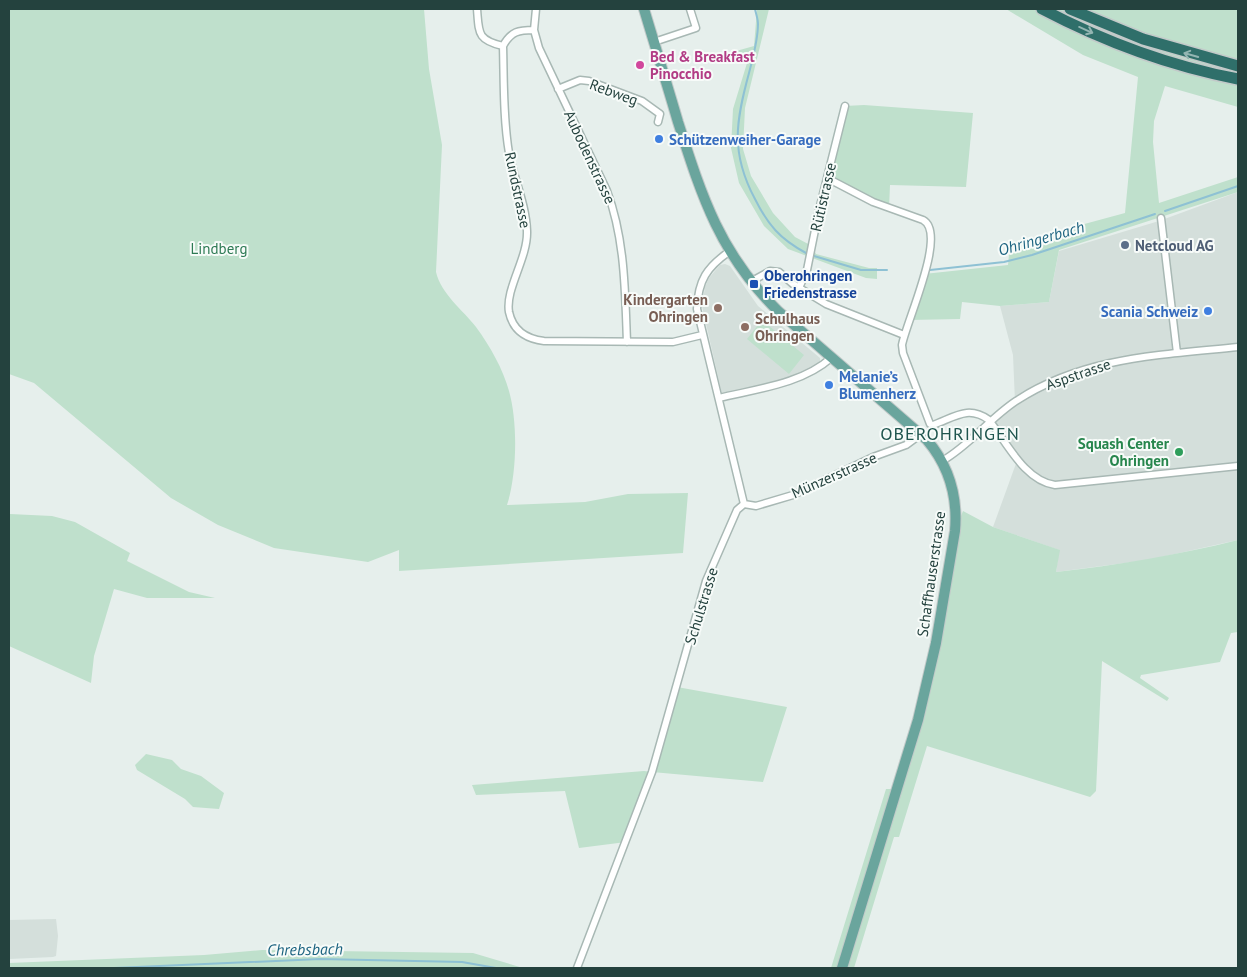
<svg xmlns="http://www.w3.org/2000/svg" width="1247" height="977" font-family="'PT Sans',sans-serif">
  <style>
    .built { fill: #d4dfdb }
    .green { fill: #bfe0cc }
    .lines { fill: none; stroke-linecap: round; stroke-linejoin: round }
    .stream { stroke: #8ec1d4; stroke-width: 2 }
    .street-casing { stroke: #a8b8b4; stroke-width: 9 }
    .primary-casing { stroke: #c2cac9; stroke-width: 12 }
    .highway-casing { stroke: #c2cac9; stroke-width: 14 }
    .street { stroke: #fff; stroke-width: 6 }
    .primary { stroke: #6aa59d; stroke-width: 10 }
    .highway { stroke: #2f6f6a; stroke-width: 11 }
    .oneway { stroke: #93b5b2 }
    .hotel-dot { fill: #d1479c; stroke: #f7fbf9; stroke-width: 2 }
    .shop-dot { fill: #3f7fe0; stroke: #f7fbf9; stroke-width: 2 }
    .service-dot { fill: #5c6f8a; stroke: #f7fbf9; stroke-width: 2 }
    .transit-dot { fill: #1a4fb4; stroke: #f7fbf9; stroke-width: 2 }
    .education-dot { fill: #8d6e63; stroke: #f7fbf9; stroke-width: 2 }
    .leisure-dot { fill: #2e9e5b; stroke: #f7fbf9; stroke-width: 2 }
    .labels { text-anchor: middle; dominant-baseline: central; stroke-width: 4; stroke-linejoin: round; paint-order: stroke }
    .hotel-label { font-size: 15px; font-weight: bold; fill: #b23c85; stroke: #f7fbf9; text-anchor: start }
    .street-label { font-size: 15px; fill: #24423e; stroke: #f7fbf9 }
    .shop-label { font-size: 15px; font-weight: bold; fill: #366cbe; stroke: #f7fbf9; text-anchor: start }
    .service-label { font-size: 15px; font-weight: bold; fill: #4e5e75; stroke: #f7fbf9; text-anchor: start }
    .park-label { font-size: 15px; fill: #2d7a54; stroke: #f7fbf9 }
    .transit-label { font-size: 15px; font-weight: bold; fill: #164399; stroke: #f7fbf9; text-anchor: start }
    .education-label { font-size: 15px; font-weight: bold; fill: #785e54; stroke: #f7fbf9; text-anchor: end }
    .leisure-label { font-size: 15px; font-weight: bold; fill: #27864d; stroke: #f7fbf9; text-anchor: end }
    .water-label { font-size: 16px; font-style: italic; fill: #1c6380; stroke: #f7fbf9 }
    .quarter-label { font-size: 18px; letter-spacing: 1px; fill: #1f554e; stroke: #f7fbf9 }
  </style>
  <rect width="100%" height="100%" fill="#e6efec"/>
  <path class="built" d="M 1238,192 L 1238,540 L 1148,560 L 1056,572 L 1059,550 L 993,527 L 1018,458 L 989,420 L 1015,402 L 1013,355 L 1000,306 L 1049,302 L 1059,251 L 1159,221 Z
    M 725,264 L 730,266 L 758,306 L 820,358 L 820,362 L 816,366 L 785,380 L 722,394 L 702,306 L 705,287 L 709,278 L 720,265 Z
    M 56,919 L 58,936 L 56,956 L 53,957 L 9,959 L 9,920 Z"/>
  <path class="green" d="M 9,9 L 424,9 L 429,69 L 442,145 L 436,272 C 441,294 463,310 476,327 C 490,346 503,369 509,391 C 518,423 517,474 507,505 L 585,502 L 628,494 L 688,493 L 683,553 L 399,571 L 399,550 L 368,562 L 274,548 L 218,525 L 171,498 L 34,383 L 9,374 Z
    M 757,9 L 769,9 L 745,108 L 743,149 L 751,176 L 773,213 L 795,237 L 812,246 L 816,254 L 869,268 L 877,268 L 877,279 L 866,278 L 788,249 L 764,226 L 739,183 L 731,148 L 733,109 L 747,63 L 729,53 L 754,46 Z
    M 1006,9 L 1238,9 L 1238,107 L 1165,86 L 1154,121 L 1153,142 L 1159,203 L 1238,177 L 1238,192 L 1059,250 L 1049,302 L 1000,306 L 962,302 L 960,319 L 909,320 L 924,274 L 1008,265 L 1010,244 L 1125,213 L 1138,77 L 1083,55 Z
    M 864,105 L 973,113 L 966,187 L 890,185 L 889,209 L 827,178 L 845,106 Z
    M 762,320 L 804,355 L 789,374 L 747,339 Z
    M 9,511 L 10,514 L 52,516 L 75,522 L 130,553 L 127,561 L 189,592 L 215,598 L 147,598 L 114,589 L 94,656 L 91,683 L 9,646 Z
    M 963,511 L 993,527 L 1060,550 L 1056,572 C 1118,565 1178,555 1238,540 L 1238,632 L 1231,633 L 1220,662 L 1141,675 L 1140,678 L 1169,698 L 1167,701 L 1102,661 L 1096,791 L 1090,797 L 927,746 L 899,837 L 894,837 L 854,968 L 831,968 L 886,789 L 896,789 L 918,720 L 955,531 Z
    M 677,687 L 787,707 L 763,782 L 652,772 L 626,842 L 579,848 L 565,791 L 476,795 L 472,785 L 644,771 L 652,772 Z
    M 146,754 L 172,760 L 181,769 L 201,776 L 224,793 L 219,809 L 193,807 L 185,799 L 137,770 L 135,765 Z
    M 262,950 L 473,953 L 523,968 L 9,968 L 9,963 L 204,955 Z"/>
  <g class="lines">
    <path class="stream" d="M 755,9 C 756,14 758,19 758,24 C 758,40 753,57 749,73 C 736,121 730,152 755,199 C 768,225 780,239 806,253
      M 1165,211 L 1238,186
      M 814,256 L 861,270 L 887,270
      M 930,270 L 1004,262 L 1032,255 L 1155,214
      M 114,968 L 320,959 L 462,962 L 496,968"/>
    <g class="street-casing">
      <path id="street" d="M 477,9 C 479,33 477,40 503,46
        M 536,9 L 534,30 L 539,48 L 607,191 C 625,239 625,291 627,342
        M 534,30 C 519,30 511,31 503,46 C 504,81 503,118 509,153 C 514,179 526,204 527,231 C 528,258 505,289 509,312 C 513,331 527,339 544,341 L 673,342 L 702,335
        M 654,42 L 696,28 L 690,9
        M 558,89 L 580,80 L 589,81 L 642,101 L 660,114 L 658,122
        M 827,178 L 873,202 L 923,220 C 948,233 906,322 902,345 L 903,353 L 930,424 L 933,425 C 955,417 968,405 989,420 C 1007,443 1025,481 1055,485 L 1238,466
        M 1161,218 L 1177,353
        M 752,281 L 770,271 L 779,272 L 793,284 L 826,304 L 904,335
        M 799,288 L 807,270 L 819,210 L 845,106
        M 719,398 C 756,389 802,384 831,358
        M 942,461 C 970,445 989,419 1016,401 C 1083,357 1160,355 1238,347
        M 744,504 L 756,506 L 793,495 L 873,457 L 906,445 L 921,434
        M 577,968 L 652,772 L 706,581 L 737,510 L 744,504 L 697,309 C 698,280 707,267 730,251"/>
    </g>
    <g class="primary-casing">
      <path id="primary" d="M 644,9 C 655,46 667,84 678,122 C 702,197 720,254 778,311 L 927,440 C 949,466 958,496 955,531 L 936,643 L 918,720 L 842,968"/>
    </g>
    <g class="highway-casing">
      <path id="highway" d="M 1042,9 C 1103,41 1170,66 1238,79
        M 1070,9 L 1143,39 L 1238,66"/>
    </g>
    <use href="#street" class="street"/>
    <use href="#primary" class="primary"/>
    <use href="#highway" class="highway"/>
  </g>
  <defs><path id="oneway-shaft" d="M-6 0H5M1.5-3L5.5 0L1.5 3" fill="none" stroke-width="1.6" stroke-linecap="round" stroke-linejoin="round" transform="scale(1.25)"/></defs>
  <g class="oneway">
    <use href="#oneway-shaft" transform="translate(1086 30) rotate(24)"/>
    <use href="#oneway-shaft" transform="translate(1191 55) rotate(-164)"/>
  </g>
  <circle class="hotel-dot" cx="640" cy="65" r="5"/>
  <g class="shop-dot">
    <circle cx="659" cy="139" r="5"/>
    <circle cx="1208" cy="311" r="5"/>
    <circle cx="829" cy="385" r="5"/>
  </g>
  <circle class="service-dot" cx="1125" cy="245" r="5"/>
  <rect class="transit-dot" x="749" y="279" width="10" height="10" rx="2.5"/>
  <g class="education-dot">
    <circle cx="718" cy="308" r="5"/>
    <circle cx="745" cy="327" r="5"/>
  </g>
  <circle class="leisure-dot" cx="1179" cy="452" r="5"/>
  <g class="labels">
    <g class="hotel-label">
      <text x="650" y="56">Bed &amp; Breakfast<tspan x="650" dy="17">Pinocchio</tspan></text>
    </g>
    <g class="street-label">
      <text transform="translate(614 92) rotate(20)">Rebweg</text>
      <text transform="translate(590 157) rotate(65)">Aubodenstrasse</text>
      <text transform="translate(518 190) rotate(78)">Rundstrasse</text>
      <text transform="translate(823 197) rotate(-77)">Rütistrasse</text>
      <text transform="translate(1078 374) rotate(-19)">Aspstrasse</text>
      <text transform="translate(834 475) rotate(-24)">Münzerstrasse</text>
      <text transform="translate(931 574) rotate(-82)">Schaffhauserstrasse</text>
      <text transform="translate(701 606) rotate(-73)">Schulstrasse</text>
    </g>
    <g class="shop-label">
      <text x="669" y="139">Schützenweiher-Garage</text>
      <text x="1198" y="311" text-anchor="end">Scania Schweiz</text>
      <text x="839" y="376">Melanie’s<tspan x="839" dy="17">Blumenherz</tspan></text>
    </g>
    <g class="service-label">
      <text x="1135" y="245">Netcloud AG</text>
    </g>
    <g class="park-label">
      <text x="219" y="248">Lindberg</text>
    </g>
    <g class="transit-label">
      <text x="764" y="275">Oberohringen<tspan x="764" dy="17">Friedenstrasse</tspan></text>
    </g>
    <g class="education-label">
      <text x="708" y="299">Kindergarten<tspan x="708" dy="17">Ohringen</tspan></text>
      <text x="755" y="318" text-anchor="start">Schulhaus<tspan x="755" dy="17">Ohringen</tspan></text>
    </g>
    <g class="leisure-label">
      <text x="1169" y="443">Squash Center<tspan x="1169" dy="17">Ohringen</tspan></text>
    </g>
    <g class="water-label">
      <text transform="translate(1041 238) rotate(-16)">Ohringerbach</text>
      <text transform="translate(305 949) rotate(-1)">Chrebsbach</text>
    </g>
    <g class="quarter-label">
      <text x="950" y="433">OBEROHRINGEN</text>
    </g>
  </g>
  <rect width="1247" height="977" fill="none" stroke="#24423e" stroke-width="20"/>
</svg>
